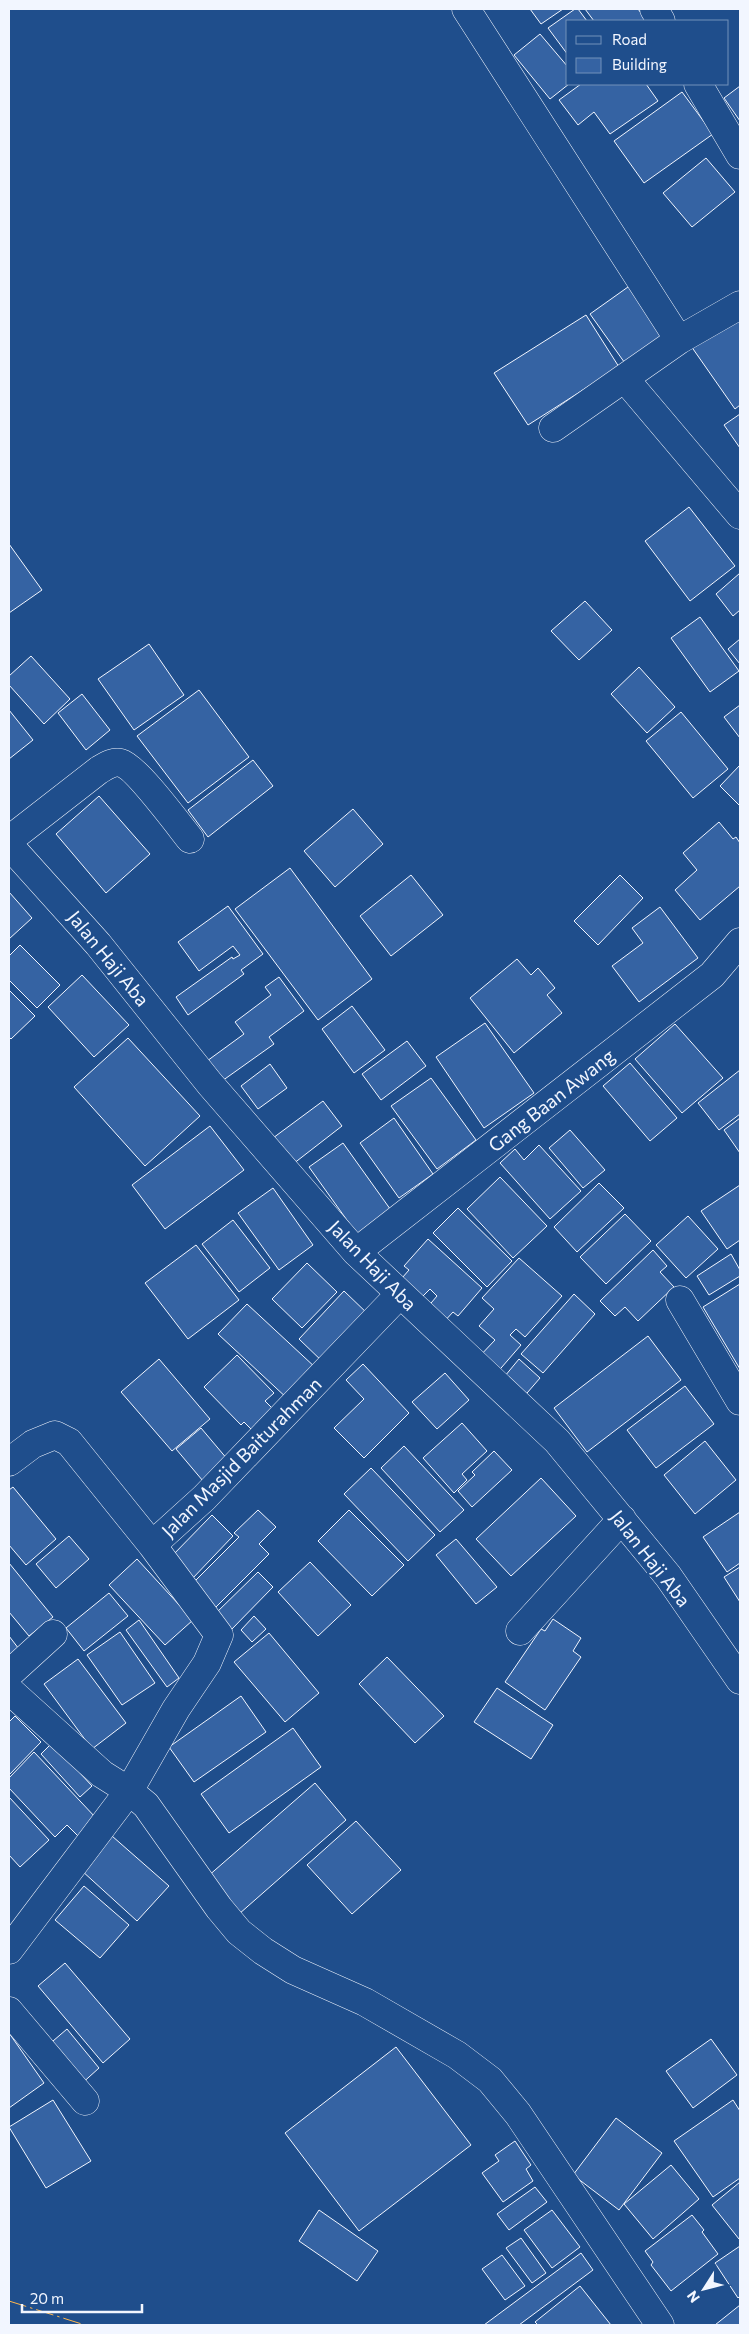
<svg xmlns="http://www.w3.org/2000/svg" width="749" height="2334" font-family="Commissioner,sans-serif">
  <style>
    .building { fill: #3563a3; stroke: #f2f6ff }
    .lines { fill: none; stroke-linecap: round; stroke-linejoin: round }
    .street-casing { stroke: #f2f6ff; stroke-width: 29 }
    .street { stroke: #1f4e8c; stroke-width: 28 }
    .power { stroke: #ffb74d; stroke-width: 1; stroke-dasharray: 18 4 2.5 4; stroke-linecap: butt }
    .labels { text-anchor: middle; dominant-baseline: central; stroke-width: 4; stroke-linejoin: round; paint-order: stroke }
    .street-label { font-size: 19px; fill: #f2f6ff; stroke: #1f4e8c }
  </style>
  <rect width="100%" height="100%" fill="#1f4e8c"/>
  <path class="building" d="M 530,9 L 563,9 L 541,24 Z
    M 575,9 L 578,9 L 587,21 L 568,21 L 568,55 L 548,28 Z
    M 585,9 L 638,9 L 647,21 L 594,21 Z
    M 540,34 L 568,67 L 569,84 L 550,99 L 514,55 Z
    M 581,84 L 646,84 L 658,101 L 610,134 L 594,112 L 578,125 L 559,100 Z
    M 740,86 L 740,121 L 724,98 Z
    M 682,92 L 713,134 L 644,183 L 614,141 Z
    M 706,158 L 735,192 L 692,227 L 663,193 Z
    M 635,282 L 672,333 L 627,366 L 590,314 Z
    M 740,312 L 740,405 L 735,409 L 691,346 Z
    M 586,315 L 619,367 L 528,425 L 494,373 Z
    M 740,414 L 740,448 L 724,425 Z
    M 689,507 L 735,566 L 690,601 L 645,541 Z
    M 9,544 L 42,590 L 9,613 Z
    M 740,573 L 740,610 L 733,616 L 716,594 Z
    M 585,601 L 612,630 L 579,660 L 551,631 Z
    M 700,617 L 739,671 L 710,692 L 671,638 Z
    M 740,639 L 740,664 L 728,649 Z
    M 149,644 L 184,695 L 134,730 L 98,679 Z
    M 31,656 L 70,699 L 44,724 L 9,685 L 9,676 Z
    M 639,667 L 675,707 L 647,733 L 611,694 Z
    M 199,690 L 249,757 L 188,803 L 137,736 Z
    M 82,694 L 110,730 L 86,750 L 58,713 Z
    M 740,705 L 740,738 L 724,717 Z
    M 9,710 L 33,740 L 9,759 Z
    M 681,712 L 728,769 L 693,798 L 646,741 Z
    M 253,760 L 273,786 L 208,837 L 188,810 Z
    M 740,765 L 740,806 L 720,786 Z
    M 99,796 L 150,854 L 106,893 L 56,834 Z
    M 353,809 L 383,844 L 335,887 L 304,851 Z
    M 719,822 L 733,839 L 736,837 L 740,843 L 740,886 L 700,920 L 675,890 L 697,870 L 683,853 Z
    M 290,868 L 372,979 L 318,1020 L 235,909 Z
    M 411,875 L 443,915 L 391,956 L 360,916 Z
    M 620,875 L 643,898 L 598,945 L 574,921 Z
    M 9,892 L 32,918 L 9,939 Z
    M 228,906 L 263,954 L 241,970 L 244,974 L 188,1015 L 176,997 L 232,957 L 233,959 L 240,955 L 233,946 L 199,971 L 178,942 Z
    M 660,907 L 698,958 L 639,1002 L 612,966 L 643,943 L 632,928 Z
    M 20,945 L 60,985 L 37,1008 L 9,980 L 9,956 Z
    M 517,959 L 531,975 L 538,968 L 555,988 L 547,995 L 562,1013 L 514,1053 L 470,998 Z
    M 82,975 L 129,1025 L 94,1057 L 48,1007 Z
    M 279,977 L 304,1011 L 269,1037 L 274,1044 L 222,1081 L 207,1061 L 244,1034 L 235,1022 L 271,995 L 265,987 Z
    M 9,990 L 35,1016 L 11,1039 L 9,1037 Z
    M 352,1006 L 385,1050 L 354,1073 L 322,1029 Z
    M 485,1023 L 534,1093 L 484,1128 L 436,1057 Z
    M 675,1024 L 723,1078 L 682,1113 L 635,1059 Z
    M 128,1038 L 200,1116 L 145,1166 L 74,1087 Z
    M 407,1041 L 426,1066 L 381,1100 L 362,1074 Z
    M 630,1063 L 677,1118 L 650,1141 L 603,1086 Z
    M 270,1064 L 287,1088 L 258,1109 L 241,1086 Z
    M 740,1070 L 740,1114 L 719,1130 L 698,1103 Z
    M 431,1078 L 476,1140 L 437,1169 L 391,1106 Z
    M 323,1101 L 342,1126 L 293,1164 L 273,1138 Z
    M 394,1118 L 433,1174 L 399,1198 L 360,1143 Z
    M 740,1118 L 740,1153 L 724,1130 Z
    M 210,1126 L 244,1170 L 165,1229 L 132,1185 Z
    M 570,1130 L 605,1170 L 583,1188 L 549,1148 Z
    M 343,1143 L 393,1213 L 359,1237 L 309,1167 Z
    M 539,1145 L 581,1191 L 550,1219 L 500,1163 L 515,1149 L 524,1160 Z
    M 500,1177 L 547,1226 L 513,1258 L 467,1209 Z
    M 599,1183 L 624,1208 L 577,1252 L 554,1227 Z
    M 740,1185 L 740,1240 L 727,1249 L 701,1211 Z
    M 273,1188 L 313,1245 L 279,1270 L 238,1213 Z
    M 458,1208 L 512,1261 L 487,1287 L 433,1233 Z
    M 625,1214 L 651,1241 L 606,1284 L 580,1257 Z
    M 688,1216 L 718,1249 L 686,1278 L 656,1245 Z
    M 233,1220 L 270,1268 L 239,1292 L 202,1244 Z
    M 428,1239 L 482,1288 L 458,1316 L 453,1312 L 442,1324 L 426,1309 L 437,1296 L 430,1289 L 422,1297 L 402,1278 L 409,1270 L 404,1266 Z
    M 196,1245 L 239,1300 L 188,1339 L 145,1283 Z
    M 653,1250 L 667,1266 L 660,1272 L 674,1287 L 638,1321 L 625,1307 L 615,1316 L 600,1301 Z
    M 731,1254 L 740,1270 L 740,1276 L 709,1295 L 697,1276 Z
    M 519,1258 L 562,1296 L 525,1337 L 516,1329 L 510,1335 L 521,1345 L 495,1375 L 477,1359 L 495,1340 L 479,1326 L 494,1309 L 482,1298 Z
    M 307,1263 L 337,1292 L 302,1328 L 272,1299 Z
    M 740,1284 L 740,1369 L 703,1307 Z
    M 344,1291 L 370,1316 L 325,1364 L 299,1339 Z
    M 574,1294 L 595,1314 L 543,1373 L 521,1354 Z
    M 247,1304 L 317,1369 L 289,1400 L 218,1334 Z
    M 648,1336 L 681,1380 L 587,1452 L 554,1408 Z
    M 237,1355 L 274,1393 L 265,1401 L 276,1412 L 255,1433 L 244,1422 L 241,1425 L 204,1387 Z
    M 159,1359 L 210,1419 L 172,1451 L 121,1392 Z
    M 519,1359 L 540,1378 L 521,1400 L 500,1382 Z
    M 363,1364 L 409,1413 L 364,1458 L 334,1428 L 364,1399 L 346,1380 Z
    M 445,1373 L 469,1400 L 437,1429 L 412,1402 Z
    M 685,1386 L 714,1424 L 656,1468 L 627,1430 Z
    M 462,1423 L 487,1451 L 462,1474 L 467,1480 L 454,1493 L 423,1458 Z
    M 201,1428 L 228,1460 L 203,1481 L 176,1449 Z
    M 705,1441 L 736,1480 L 695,1514 L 664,1475 Z
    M 404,1446 L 464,1510 L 440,1532 L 381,1468 Z
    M 494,1451 L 512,1470 L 472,1507 L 458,1491 L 475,1475 L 472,1472 Z
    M 371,1468 L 435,1535 L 408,1561 L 344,1494 Z
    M 541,1478 L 576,1516 L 511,1576 L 476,1539 Z
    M 13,1487 L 56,1539 L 26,1565 L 9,1545 L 9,1490 Z
    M 258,1510 L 276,1527 L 259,1544 L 269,1554 L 215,1608 L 192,1584 L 239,1537 L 234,1533 Z
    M 349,1510 L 404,1565 L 372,1596 L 318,1541 Z
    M 740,1512 L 740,1563 L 727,1572 L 703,1537 Z
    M 212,1515 L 233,1536 L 191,1580 L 169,1559 Z
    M 69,1536 L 89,1559 L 56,1588 L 36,1564 Z
    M 456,1539 L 497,1587 L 476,1604 L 436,1555 Z
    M 137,1559 L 193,1620 L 165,1645 L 109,1585 Z
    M 310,1562 L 351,1605 L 318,1636 L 278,1592 Z
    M 9,1563 L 53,1617 L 29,1636 L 9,1612 Z
    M 740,1567 L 740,1602 L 724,1577 Z
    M 258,1572 L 273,1587 L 230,1631 L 214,1615 Z
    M 109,1593 L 128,1616 L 84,1651 L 66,1628 Z
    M 254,1616 L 266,1629 L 252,1642 L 241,1630 Z
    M 553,1619 L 581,1638 L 573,1651 L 581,1657 L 545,1710 L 505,1682 L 541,1629 L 545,1631 Z
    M 139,1620 L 179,1678 L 167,1687 L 126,1630 Z
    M 120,1632 L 155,1683 L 122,1705 L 87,1655 Z
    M 269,1633 L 319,1693 L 285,1722 L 234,1662 Z
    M 9,1636 L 22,1653 L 9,1663 Z
    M 387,1657 L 444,1716 L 415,1743 L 359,1684 Z
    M 78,1659 L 126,1723 L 92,1749 L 44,1684 Z
    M 497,1688 L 553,1725 L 531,1759 L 474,1722 Z
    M 241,1696 L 266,1732 L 194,1782 L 169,1747 Z
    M 15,1716 L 41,1742 L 9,1775 L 9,1722 Z
    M 293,1728 L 321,1767 L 229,1833 L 201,1794 Z
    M 52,1743 L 92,1786 L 80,1797 L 41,1754 Z
    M 34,1752 L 96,1818 L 78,1836 L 67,1825 L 55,1837 L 9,1788 L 9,1778 Z
    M 315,1783 L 346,1820 L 239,1914 L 207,1877 Z
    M 9,1797 L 49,1840 L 20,1867 L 9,1855 Z
    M 356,1821 L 401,1870 L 352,1914 L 307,1865 Z
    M 112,1836 L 169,1886 L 137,1921 L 81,1870 Z
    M 84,1886 L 129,1925 L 100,1958 L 55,1920 Z
    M 65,1963 L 130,2039 L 103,2063 L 38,1986 Z
    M 67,2029 L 99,2068 L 79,2086 L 46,2047 Z
    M 9,2033 L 44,2083 L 9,2108 Z
    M 711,2039 L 737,2075 L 693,2108 L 666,2071 Z
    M 396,2047 L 471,2145 L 359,2231 L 285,2133 Z
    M 53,2100 L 91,2161 L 46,2188 L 9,2127 Z
    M 733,2100 L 740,2111 L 740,2178 L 713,2197 L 674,2141 Z
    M 616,2118 L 662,2153 L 619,2210 L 573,2175 Z
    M 515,2141 L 531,2165 L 526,2169 L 533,2181 L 503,2202 L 482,2173 L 499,2161 L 495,2155 Z
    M 671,2165 L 699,2199 L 653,2239 L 624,2204 Z
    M 740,2182 L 740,2238 L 739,2239 L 712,2205 Z
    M 535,2187 L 547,2202 L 509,2230 L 497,2214 Z
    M 319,2210 L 378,2251 L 357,2281 L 299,2241 Z
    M 552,2210 L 580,2247 L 552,2268 L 524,2230 Z
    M 692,2215 L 704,2230 L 702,2232 L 718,2254 L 671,2291 L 651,2265 L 653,2262 L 645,2251 Z
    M 521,2238 L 546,2273 L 532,2283 L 506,2248 Z
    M 740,2246 L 740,2296 L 738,2298 L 715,2263 Z
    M 581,2253 L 593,2270 L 519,2325 L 484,2325 Z
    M 502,2255 L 525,2286 L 505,2300 L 482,2269 Z
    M 580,2286 L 611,2325 L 538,2325 L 535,2322 Z
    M 740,2305 L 740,2325 L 715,2325 Z"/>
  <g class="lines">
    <g class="street-casing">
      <path id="street" d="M 466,9 L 679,340 L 740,305
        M 654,9 L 661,21
        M 698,84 L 740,155
        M 625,379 L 740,515
        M 553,428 L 679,340
        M 9,840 L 99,770 C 106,766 113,761 121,763 C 136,767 178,824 190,839
        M 9,845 L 98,944 L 210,1084 L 356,1252 L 557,1441 L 668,1576 L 740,1680
        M 356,1252 L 712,975 L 740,942
        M 680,1300 L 740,1401
        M 9,1462 L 33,1444 L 55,1435 L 69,1442 L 152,1545 L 219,1635 L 207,1663 L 176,1709 L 129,1791 L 9,1950
        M 152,1545 L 204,1498 L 400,1294
        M 520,1631 L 622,1519
        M 9,1674 L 53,1634
        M 9,1690 L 102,1774 L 129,1791 L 146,1805 L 219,1908 L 239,1932 L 263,1951 L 293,1970 L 365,2002 L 457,2055 L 490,2080 L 518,2114 L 660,2325
        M 9,2011 L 85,2101"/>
    </g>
    <use href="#street" class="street"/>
    <path class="power" d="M 9,2301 L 85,2325"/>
  </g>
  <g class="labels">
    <g class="street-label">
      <text transform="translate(109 958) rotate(51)">Jalan Haji Aba</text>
      <text transform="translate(551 1100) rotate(-38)">Gang Baan Awang</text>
      <text transform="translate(373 1265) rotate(46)">Jalan Haji Aba</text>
      <text transform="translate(241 1457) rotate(-45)">Jalan Masjid Baiturahman</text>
      <text transform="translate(651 1558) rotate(52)">Jalan Haji Aba</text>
    </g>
  </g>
  <rect width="749" height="2334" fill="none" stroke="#f2f6ff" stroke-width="20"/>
  <rect x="566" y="20" width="162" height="65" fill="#1f4e8c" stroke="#7391ba"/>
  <rect x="576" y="36" width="25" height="8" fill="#1f4e8c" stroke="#7391ba"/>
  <text x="612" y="45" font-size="15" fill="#f2f6ff">Road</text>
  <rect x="576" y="58" width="25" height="15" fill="#3563a3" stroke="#7391ba"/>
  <text x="612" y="70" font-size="15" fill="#f2f6ff">Building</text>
  <g transform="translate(704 2289) rotate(234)" stroke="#1f4e8c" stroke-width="4" paint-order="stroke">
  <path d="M0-4L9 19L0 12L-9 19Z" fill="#f2f6ff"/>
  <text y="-8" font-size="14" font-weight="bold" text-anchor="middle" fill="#f2f6ff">N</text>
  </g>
  <path d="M22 2304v8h120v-8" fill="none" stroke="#f2f6ff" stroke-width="2.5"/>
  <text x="30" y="2304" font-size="15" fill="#f2f6ff" stroke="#1f4e8c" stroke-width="4" paint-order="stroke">20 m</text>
</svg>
